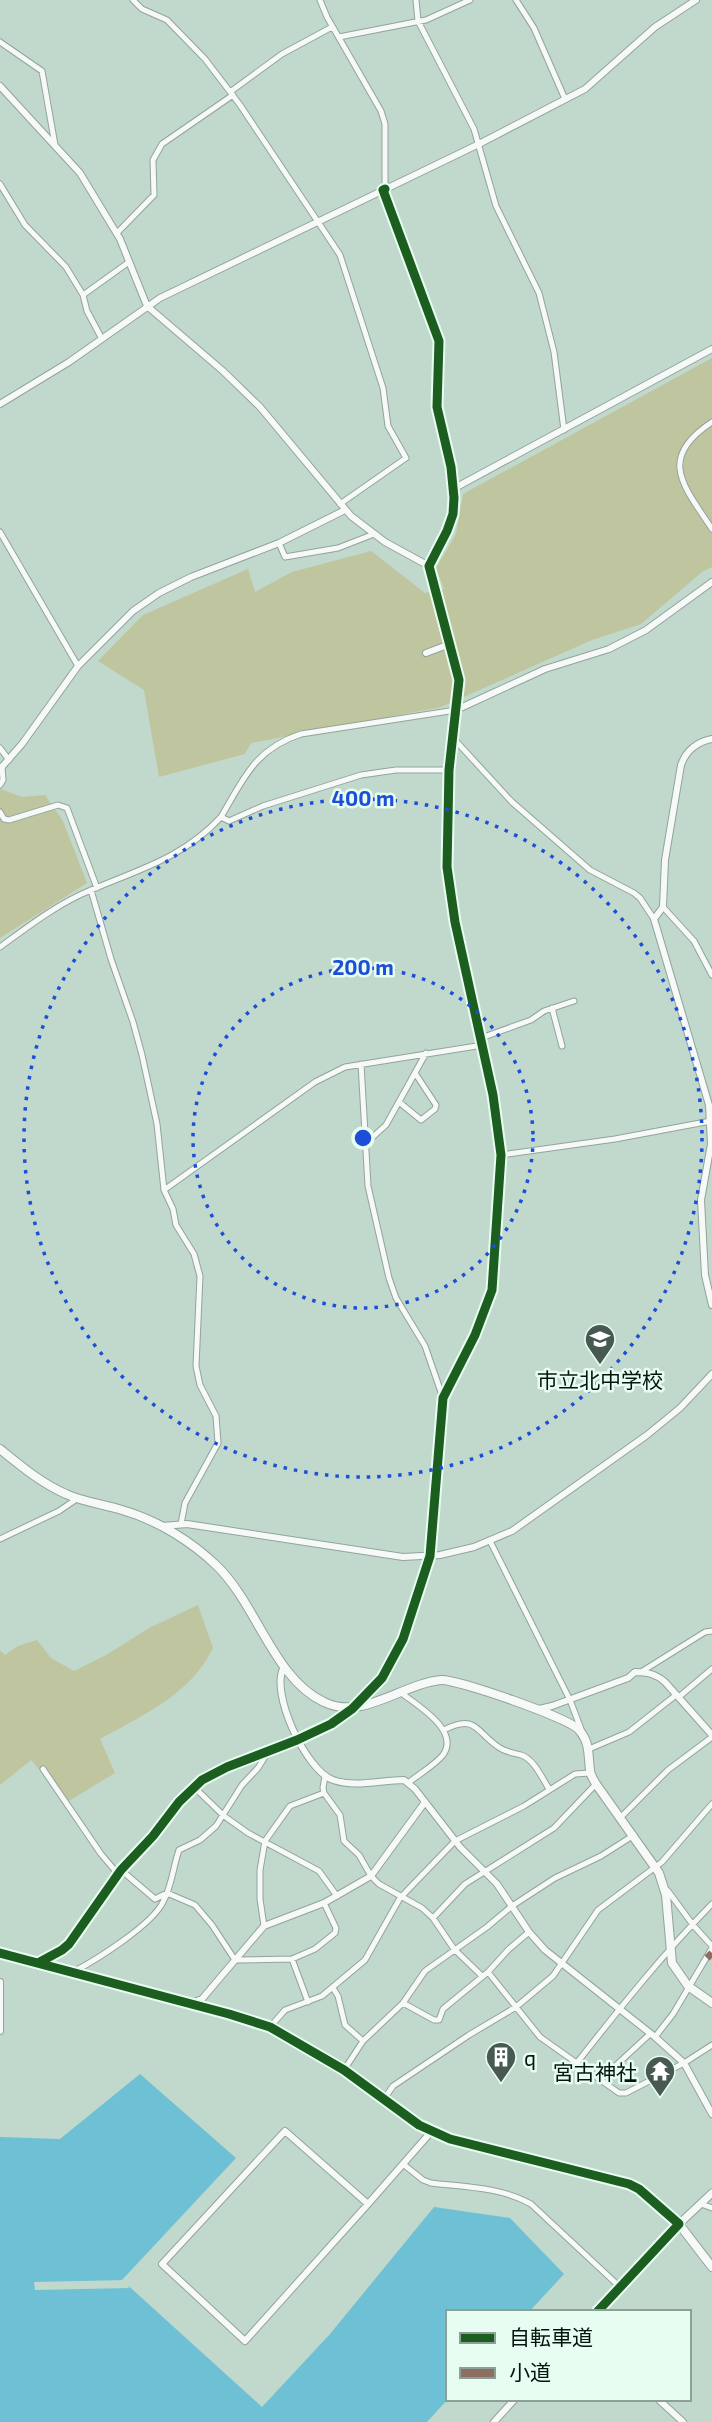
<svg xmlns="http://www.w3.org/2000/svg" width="712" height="2422" font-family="'Exo 2','Noto Sans JP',sans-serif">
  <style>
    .green { fill: #bfc59e }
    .water { fill: #6ec1d5 }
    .pier { fill: #c1d8cc }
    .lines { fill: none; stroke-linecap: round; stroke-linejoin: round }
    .minor-casing { stroke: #92a49b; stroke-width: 7 }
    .tertiary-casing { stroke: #92a49b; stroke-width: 8 }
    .secondary-casing { stroke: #92a49b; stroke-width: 9 }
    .primary-casing { stroke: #92a49b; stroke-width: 10 }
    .trunk-casing { stroke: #92a49b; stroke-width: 10 }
    .minor { stroke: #f6f9f7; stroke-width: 5 }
    .tertiary { stroke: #f6f9f7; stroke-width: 6 }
    .secondary { stroke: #f6f9f7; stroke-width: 7 }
    .primary { stroke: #f6f9f7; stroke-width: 8 }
    .trunk { stroke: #f6f9f7; stroke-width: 8 }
    .quiet { stroke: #8d6e63; stroke-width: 7; stroke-dasharray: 14 7; stroke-linecap: butt }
    .cycleway-casing { stroke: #e8fdf1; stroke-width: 13 }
    .cycleway { stroke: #1b5e20; stroke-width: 9 }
    .ring { fill: none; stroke: #1d4ed8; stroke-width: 3.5; stroke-dasharray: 3.5 7 }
    .labels { text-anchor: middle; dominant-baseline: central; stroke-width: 5; stroke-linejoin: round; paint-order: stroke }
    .poi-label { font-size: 21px; fill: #05140d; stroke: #e8fdf1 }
    .centre { fill: #1d4ed8; stroke: #e8fdf1; stroke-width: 3.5 }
    .ring-label { font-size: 21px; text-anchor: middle; font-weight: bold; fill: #1d4ed8; stroke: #e8fdf1; stroke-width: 5; stroke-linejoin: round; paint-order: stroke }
  </style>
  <rect width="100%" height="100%" fill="#c1d8cc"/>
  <path class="green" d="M 712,358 L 712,567 L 702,572 L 641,624 L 592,640 L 441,707 L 251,743 L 245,754 L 159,777 L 144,690 L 98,661 L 143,615 L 248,569 L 255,592 L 292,572 L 371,551 L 425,593 L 444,589 L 436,568 L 456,534 L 463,494 Z
    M 0,789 L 22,797 L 45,795 L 63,821 L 87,883 L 0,938 Z
    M 198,1605 L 213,1648 C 190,1695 143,1715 100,1739 L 115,1773 L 67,1802 L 31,1760 L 0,1785 L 0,1650 L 5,1655 L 18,1646 L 37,1640 L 51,1658 L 74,1671 L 108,1654 L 149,1628 Z"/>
  <path class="water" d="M 140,2074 L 236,2158 L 122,2280 L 262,2407 L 330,2334 L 434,2207 L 510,2218 L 564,2274 L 529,2312 L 448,2312 L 448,2399 L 427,2422 L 0,2422 L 0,2137 L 60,2139 Z"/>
  <path class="pier" d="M 127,2280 L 129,2288 L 35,2290 L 34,2282 Z"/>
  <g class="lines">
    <g class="minor-casing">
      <path id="minor" d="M 133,0 L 142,9 L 167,20 L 205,59 L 240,105 L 340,255 L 383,388 L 388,426 L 406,458 L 340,504
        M 320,0 L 327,17 L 381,111 L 385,124 L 385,189
        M 416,0 L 418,21 L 474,129 L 496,206 L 539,293 L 554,352 L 564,430
        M 516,0 L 534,28 L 565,99
        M 339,37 L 426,20 L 470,0
        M 0,42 L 42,71 L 55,145
        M 230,92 L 282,54 L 332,27
        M 0,184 L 25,225 L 66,267 L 83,295 L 87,311 L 102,339
        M 117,233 L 154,195 L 153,160 L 162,144 L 233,95
        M 83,295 L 129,262
        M 712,422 C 657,458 683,485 712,529
        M 0,532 L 78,666
        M 279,543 L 285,557 L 338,548 L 374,534
        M 454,739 L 512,802 L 590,870 L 634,893 L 640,898 L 654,919
        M 0,748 L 9,760
        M 0,785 L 3,780 L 2,767
        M 0,812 L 4,819 L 9,820 L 58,805 L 67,808 L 97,888
        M 221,817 C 244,778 255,749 301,734 L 456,710
        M 91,890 L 111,959 L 133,1022 L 142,1055 L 157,1124 L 164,1190 L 173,1209 L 176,1225 L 194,1254 L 200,1276 L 196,1366 L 200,1385 L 216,1416 L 218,1443 L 185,1503 L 181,1524
        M 663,907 L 694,941 L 712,975
        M 0,947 C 29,926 57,904 91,890 C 140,869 183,858 221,817 L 229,821 L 263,806 L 361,775 L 396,770 L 449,770
        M 552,1008 L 562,1046
        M 481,1038 L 531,1020 L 544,1011 L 574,1001
        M 361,1064 L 368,1186 L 389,1278 L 396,1298 L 425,1346 L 443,1398
        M 399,1102 L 421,1120 L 435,1109 L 436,1105 L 415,1073
        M 365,1144 L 386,1125 L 426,1053
        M 501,1155 L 615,1139 L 711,1121
        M 164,1190 L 315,1082 L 345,1067 L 483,1045
        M 0,1539 L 59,1511 L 78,1498
        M 490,1541 L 570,1700 L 581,1729
        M 641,1672 L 705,1632 L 712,1631
        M 400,1692 C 415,1704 461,1730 443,1755 C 435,1765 419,1774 408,1783
        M 680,1696 L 712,1669
        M 444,1730 C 477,1713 476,1733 500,1748 C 506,1752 514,1753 521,1755 C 534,1759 542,1778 549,1789
        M 589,1749 L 629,1732 L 676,1695
        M 43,1769 L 101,1854 L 118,1874
        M 325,1776 L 323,1788 L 324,1793 L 340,1815 L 344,1841 L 359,1855 L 371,1876 L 379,1884 L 422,1908 L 433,1918 L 454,1949 L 482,1976
        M 194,1787 L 224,1816 L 248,1833 L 319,1871 L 337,1896
        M 621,1817 L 668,1770 L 712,1737
        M 121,1870 L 155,1899 L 167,1893 L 195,1905 L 212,1925 L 235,1960 L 292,1959 L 315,1949 L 335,1933 L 336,1928 L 324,1903
        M 668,1891 L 693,1925 L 712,1946
        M 433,1918 L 465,1884 L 554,1828 L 596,1784
        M 264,1926 L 260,1899 L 260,1870 L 265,1841 L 290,1806 L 324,1793
        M 292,1959 L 308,2002
        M 73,1972 C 96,1960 152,1925 163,1902 C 172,1886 173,1867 179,1850 L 200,1840 L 216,1826 L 242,1785 L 258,1768 L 268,1752
        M 488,1972 L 540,2037 L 619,2093 L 626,2093 L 684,2063 L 712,2045
        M 333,1988 L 338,1996 L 345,2025 L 363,2041
        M 403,2003 L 434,2020 L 439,2020 L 443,2009 L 488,1972 L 509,1949 L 529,1932
        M 270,2027 L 285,2010 L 322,1996 L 365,1960 L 400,1898 L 455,1841 L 524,1806 L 575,1774 L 590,1773
        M 655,2037 L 673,2014 L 712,1948
        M 576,2064 C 619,2009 663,1954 712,1904
        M 344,2070 L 363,2041 L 403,2003 L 425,1971 L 487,1927 L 512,1906 L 555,1878 L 601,1856 L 634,1835
        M 600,2080 L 650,2034
        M 384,2099 L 393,2086 L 469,2035 L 516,2007 L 553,1976 L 598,1910 L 662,1862 L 712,1804
        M 403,2164 L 423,2180 L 431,2183 C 465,2187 501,2187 531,2204 L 620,2287
        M 701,2204 L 712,2208"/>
    </g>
    <g class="tertiary-casing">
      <path id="tertiary" d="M 0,86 L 80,173 L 120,239 L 147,306 L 223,371 L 260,407 L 351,516 L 385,542 L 429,566
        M 0,404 L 69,362 L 160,298 L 479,144 L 585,89 L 655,27 L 696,0
        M 453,489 L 712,349
        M 426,653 L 450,644
        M 456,710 L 545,669 L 609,649 L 646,630 L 712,582
        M 712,739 C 697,742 686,751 681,765 L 665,860 L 663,907 L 654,919 L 709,1105 L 711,1144 L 701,1200 L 705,1275 L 712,1305
        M 0,769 L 22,744 L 78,666 L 133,611 L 159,593 L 191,577 L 279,543 L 345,510
        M 162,1526 L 187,1524 L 403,1557 L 440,1555 L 474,1547 L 512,1531 L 647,1435 L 680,1408 L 712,1374
        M 284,1667 C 269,1691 306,1771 333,1780 C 356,1788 381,1780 404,1780 L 415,1789 L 460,1847 L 497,1884 L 529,1932 L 545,1950 L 655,2037 L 684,2063 L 712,2114
        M 539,1709 L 552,1706 L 628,1678 L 635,1672 C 647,1672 656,1674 665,1682 L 712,1735
        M 0,1953 L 229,2014 L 270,2027 L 344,2070 L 419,2125 L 450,2139 L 629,2184 L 639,2189 L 679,2224 L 597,2312
        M 38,1963 L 62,1950 L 69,1944 L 121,1870 L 153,1836 L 179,1802 L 202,1780 L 227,1767 L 297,1740 L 331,1724 L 352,1709 L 382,1678 L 403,1639 L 430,1556 L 443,1398 L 475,1335 L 492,1290 L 501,1155 L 493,1095 L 455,922 L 447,867 L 449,770 L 459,680 L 429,566 L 447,531 L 453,514 L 454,498 L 451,467 L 437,407 L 439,341 L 383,190
        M 0,1982 L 0,2031
        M 192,2003 L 202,1999 L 264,1926 L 324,1903 L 371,1876 L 425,1802
        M 285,2131 L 368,2204 L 245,2341 L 162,2264 Z
        M 368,2204 L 431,2132
        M 658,2399 L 683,2422
        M 494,2422 L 515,2399"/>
    </g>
    <g class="secondary-casing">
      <path id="secondary" d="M 679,2224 L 712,2193"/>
    </g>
    <g class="primary-casing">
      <path id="primary" d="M 0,1449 C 21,1466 41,1483 66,1494 C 83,1502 104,1504 122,1510 C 157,1520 191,1541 217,1566 C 257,1605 274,1679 324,1702 C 363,1721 401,1684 441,1680 C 456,1679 570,1718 579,1730 C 590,1742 588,1755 590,1770 C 590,1775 594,1780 596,1784 L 659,1873 L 666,1895 L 672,1963 L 688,1986 L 712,2003"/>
    </g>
    <g class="trunk-casing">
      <path id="trunk" d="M 679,2224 L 712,2267"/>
    </g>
    <use href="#minor" class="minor"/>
    <use href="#tertiary" class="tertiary"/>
    <use href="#secondary" class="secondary"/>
    <use href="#primary" class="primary"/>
    <use href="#trunk" class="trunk"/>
    <path class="quiet" d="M 707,1953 L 712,1958"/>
    <g class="cycleway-casing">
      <path id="cycleway" d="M 0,1953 L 229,2014 L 270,2027 L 344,2070 L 419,2125 L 450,2139 L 629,2184 L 639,2189 L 679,2224 L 597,2312
        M 38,1963 L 62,1950 L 69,1944 L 121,1870 L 153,1836 L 179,1802 L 202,1780 L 227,1767 L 297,1740 L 331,1724 L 352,1709 L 382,1678 L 403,1639 L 430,1556 L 443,1398 L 475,1335 L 492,1290 L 501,1155 L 493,1095 L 455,922 L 447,867 L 449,770 L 459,680 L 429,566 L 447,531 L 453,514 L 454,498 L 451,467 L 437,407 L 439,341 L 383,190 L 385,189"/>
    </g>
    <use href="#cycleway" class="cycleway"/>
  </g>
  <g class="ring">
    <circle cx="363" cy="1138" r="170"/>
    <circle cx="363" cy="1138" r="339"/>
  </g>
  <defs>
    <g id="school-pin" transform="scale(1.575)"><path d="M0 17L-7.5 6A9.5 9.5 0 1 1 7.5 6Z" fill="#475950" stroke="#e8fdf1"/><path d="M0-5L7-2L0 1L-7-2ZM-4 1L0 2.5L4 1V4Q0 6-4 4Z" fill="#fff"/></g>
    <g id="building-pin" transform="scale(1.575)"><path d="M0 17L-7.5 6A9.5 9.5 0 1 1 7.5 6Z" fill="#475950" stroke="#e8fdf1"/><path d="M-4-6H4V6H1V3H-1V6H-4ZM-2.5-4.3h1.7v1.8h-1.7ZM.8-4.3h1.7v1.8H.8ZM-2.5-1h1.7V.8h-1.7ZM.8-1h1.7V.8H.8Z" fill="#fff"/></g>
    <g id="temple-pin" transform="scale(1.575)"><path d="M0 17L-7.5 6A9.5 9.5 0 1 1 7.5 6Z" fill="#475950" stroke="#e8fdf1"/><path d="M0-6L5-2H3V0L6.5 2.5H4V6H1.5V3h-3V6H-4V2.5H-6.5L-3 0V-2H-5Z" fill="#fff"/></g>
  </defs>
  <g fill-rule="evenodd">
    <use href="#school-pin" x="600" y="1339"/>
    <use href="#building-pin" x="501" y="2057"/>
    <use href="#temple-pin" x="660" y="2071"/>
  </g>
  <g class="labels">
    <g class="poi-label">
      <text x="600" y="1379">市立北中学校</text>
      <text x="524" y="2057" text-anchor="start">q</text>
      <text x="637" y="2071" text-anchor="end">宮古神社</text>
    </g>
  </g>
  <circle cx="363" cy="1138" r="10" class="centre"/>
  <g class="ring-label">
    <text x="363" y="806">400 m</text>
    <text x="363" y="975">200 m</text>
  </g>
  <rect x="446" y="2310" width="245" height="91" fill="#e8fdf1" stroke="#8da096" stroke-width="2"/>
  <rect x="460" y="2333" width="35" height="10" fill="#1b5e20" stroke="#8da096" stroke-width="2"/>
  <text x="509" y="2345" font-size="21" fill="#05140d">自転車道</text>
  <rect x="460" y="2368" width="35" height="10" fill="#8d6e63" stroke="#8da096" stroke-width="2"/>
  <text x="509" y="2380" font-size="21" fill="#05140d">小道</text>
</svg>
